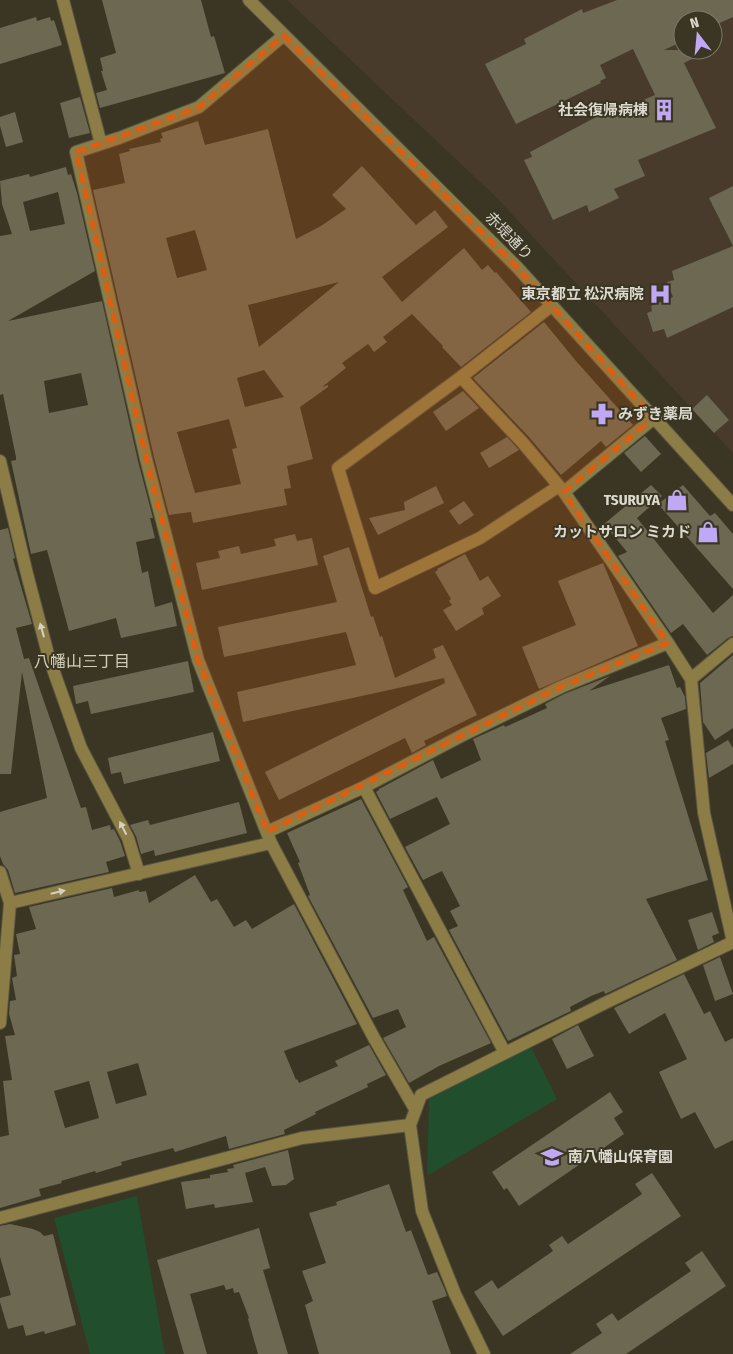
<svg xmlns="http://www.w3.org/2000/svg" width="733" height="1354" font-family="'Fira Sans Condensed','Noto Sans JP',sans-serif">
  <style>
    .medical { fill: #483b2c; fill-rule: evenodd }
    .green { fill: #214e2d }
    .building { fill: #6c6852; fill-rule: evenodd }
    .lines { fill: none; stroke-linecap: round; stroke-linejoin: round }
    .minor-casing { stroke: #575442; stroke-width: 14 }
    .minor { stroke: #8c7c45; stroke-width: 12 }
    .oneway { fill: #d4d1c0 }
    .marked { fill: #e8590c; fill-opacity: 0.2; stroke: #e8590c; stroke-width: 4; stroke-dasharray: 10 6; stroke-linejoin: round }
    .labels { text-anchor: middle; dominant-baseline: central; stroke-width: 4; stroke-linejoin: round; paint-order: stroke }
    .poi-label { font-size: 15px; font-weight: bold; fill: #dcdace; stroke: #3a3623; text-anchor: end }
    .street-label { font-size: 15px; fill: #dcdace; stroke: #3a3623 }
    .neighbourhood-label { font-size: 16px; fill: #d3cfb7; stroke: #3a3623 }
  </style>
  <rect width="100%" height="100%" fill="#3a3623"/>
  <path class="medical" d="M 287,0 L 733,0 L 733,453 L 496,197 ZM 683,20 L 713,20 L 713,50 L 683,50 Z"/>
  <path class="green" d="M 531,1047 L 557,1099 L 427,1176 L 429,1099 Z
    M 137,1196 L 165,1354 L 90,1354 L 54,1218 Z"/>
  <path class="building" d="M 102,0 L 201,0 L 211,37 L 214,36 L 225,73 L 100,108 L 96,93 L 107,90 L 101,71 L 103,71 L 100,58 L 116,53 Z
    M 617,0 L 733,0 L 733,17 L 713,26 L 713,20 L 683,20 L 683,41 L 664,50 L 710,50 L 684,63 L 716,128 L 638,160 L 645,176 L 614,189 L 619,198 L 589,212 L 587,205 L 553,220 L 524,160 L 532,157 L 530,152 L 617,106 L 620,110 L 655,95 L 633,49 L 600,65 L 606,78 L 600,81 L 601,83 L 516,124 L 485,64 L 526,44 L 524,39 L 582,9 L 583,13 Z
    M 36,17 L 37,21 L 50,17 L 51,21 L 54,20 L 62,45 L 0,64 L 0,28 Z
    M 80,97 L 90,133 L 69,138 L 60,103 Z
    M 15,112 L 23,142 L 6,147 L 0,126 L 0,117 Z
    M 198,121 L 205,145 L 268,129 L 296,239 L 321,226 L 346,209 L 332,195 L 362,166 L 416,225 L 435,210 L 448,227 L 382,277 L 402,302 L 464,248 L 482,270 L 488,265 L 495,273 L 496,272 L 531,312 L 461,367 L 442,347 L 443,346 L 412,314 L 383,337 L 387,342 L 374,352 L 368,344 L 342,363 L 346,368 L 322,387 L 328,385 L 328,387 L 300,407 L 313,459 L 287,466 L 291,488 L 284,489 L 287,505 L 193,523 L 191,512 L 169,515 L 154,457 L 93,190 L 125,183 L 119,154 L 130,151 L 129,149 L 161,142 L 160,139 L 163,138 L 161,133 ZM 195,230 L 207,270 L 177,278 L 166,238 ZM 339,282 L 290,322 L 259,347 L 248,305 ZM 264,370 L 284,397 L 245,407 L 237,378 ZM 229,419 L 237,448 L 232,449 L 241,484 L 195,493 L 177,432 Z
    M 66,167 L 68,175 L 71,174 L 77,193 L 95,271 L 8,321 L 102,301 L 138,461 L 153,518 L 150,518 L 155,538 L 136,542 L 142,573 L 148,571 L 155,607 L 172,602 L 177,626 L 121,638 L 116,618 L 69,631 L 47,550 L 31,554 L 11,461 L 16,460 L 16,457 L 3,394 L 0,395 L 0,236 L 12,234 L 2,204 L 0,181 L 29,174 L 30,177 ZM 58,192 L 65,224 L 30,231 L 23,202 ZM 81,373 L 88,405 L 49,413 L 44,381 Z
    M 733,186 L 733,307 L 667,338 L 664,329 L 653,332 L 647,313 L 652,311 L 651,306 L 673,297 L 667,282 L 674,280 L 672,271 L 733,246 L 709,198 Z
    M 544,322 L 576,361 L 633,425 L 606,447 L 601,441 L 561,475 L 529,437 L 473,378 Z
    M 463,391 L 479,408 L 446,431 L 433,412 Z
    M 707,395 L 729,420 L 714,433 L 692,409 Z
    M 645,436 L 661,454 L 641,472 L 624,453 Z
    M 507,437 L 519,450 L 489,468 L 480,453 Z
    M 651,485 L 662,496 L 637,518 L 713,613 L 733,595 L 733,636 L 728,638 L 707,655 L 683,624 L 671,633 L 618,556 L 627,552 L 604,524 Z
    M 683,485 L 710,516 L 715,513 L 733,534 L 733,589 L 658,504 Z
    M 436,486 L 444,503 L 378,535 L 369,518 L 405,510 L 404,502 Z
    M 464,501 L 474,515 L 459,525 L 449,511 Z
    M 8,528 L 15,558 L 13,559 L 32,624 L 16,628 L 24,659 L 29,658 L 81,808 L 86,807 L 92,830 L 110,825 L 111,830 L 114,829 L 120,841 L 125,856 L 106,862 L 109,872 L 15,893 L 8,870 L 3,864 L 0,856 L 0,812 L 47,798 L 22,672 L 11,774 L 0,774 L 0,530 Z
    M 295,534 L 297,541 L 312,538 L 318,565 L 202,590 L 196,563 L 220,558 L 218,551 L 239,546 L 241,554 L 276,546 L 274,539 Z
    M 349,547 L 371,617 L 373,616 L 380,637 L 382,636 L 395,678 L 436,658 L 433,649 L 443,645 L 477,715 L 424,741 L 426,745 L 412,753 L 405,738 L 279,800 L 265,772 L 445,683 L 444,678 L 243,722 L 237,692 L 356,665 L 346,632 L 224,657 L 218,627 L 337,602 L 323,556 Z
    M 465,554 L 480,581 L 488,576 L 501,596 L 482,608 L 484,614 L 456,631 L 443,610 L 452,605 L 449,601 L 451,599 L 435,572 L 438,570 L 437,569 Z
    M 603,563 L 638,646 L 539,689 L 522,647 L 576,625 L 558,581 Z
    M 733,655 L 733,728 L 715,740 L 703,722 L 700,683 Z
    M 188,661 L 194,692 L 91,714 L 88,701 L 76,704 L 73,686 Z
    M 669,665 L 677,688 L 680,687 L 685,697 L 686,709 L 661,718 L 669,740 L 665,741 L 708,880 L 646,899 L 677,960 L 605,994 L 604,991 L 591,996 L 570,1007 L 571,1011 L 508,1041 L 449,930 L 458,926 L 450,911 L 460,906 L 442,871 L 423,880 L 405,847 L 450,824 L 437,797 L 390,819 L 376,792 L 379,790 L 379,789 L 433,760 L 441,779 L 481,760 L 473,739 L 504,725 L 505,727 L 547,708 L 545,704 L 564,694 L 610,676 L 589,691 Z
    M 213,732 L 220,761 L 124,784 L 121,772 L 111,774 L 108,758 Z
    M 728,740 L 733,748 L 733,764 L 709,778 L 706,753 Z
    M 361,799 L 408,887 L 403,890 L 427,941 L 434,937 L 491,1043 L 439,1066 L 409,1083 L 383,1038 L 406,1027 L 398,1009 L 373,1018 L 308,896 L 310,895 L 298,863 L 300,862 L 287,833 Z
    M 239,802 L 247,833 L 155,856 L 154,850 L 141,854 L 136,836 L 130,825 L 148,820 L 150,825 Z
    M 195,875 L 211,902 L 217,899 L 234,927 L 246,920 L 252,929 L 294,904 L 357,1024 L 284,1051 L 296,1080 L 297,1079 L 299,1083 L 338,1066 L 335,1061 L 369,1045 L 386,1075 L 367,1084 L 368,1087 L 315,1112 L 316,1114 L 284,1130 L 285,1134 L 229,1149 L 226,1136 L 175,1152 L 173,1148 L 121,1162 L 122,1165 L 96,1173 L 95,1171 L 61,1181 L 62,1183 L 39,1189 L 41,1196 L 0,1208 L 0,1137 L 9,1135 L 3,1081 L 12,1080 L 5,1036 L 15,1035 L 9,1014 L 10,1001 L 16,1000 L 12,978 L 17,976 L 14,955 L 20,954 L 16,934 L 36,929 L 29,907 L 112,888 L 114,897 L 139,890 L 139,892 L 146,891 L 149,903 ZM 138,1063 L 147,1095 L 116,1104 L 107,1072 ZM 89,1081 L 99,1118 L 65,1128 L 54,1091 Z
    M 712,912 L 719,933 L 712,936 L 714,942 L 698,950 L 688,920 Z
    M 720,957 L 733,994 L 715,1001 L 703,965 Z
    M 684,974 L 704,1014 L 710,1011 L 725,1042 L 733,1038 L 733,1140 L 715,1149 L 695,1112 L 681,1119 L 659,1072 L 687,1059 L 665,1013 L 629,1034 L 614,1008 Z
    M 578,1025 L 594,1056 L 567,1069 L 552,1039 Z
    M 610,1092 L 623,1112 L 614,1118 L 624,1134 L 519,1206 L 507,1188 L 504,1190 L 492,1172 Z
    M 288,1150 L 294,1179 L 286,1185 L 272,1186 L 265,1167 L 245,1173 L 253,1202 L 215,1208 L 214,1204 L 186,1209 L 181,1182 L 210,1178 L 210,1175 L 228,1172 L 227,1169 L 234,1168 L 233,1165 Z
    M 652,1173 L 681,1216 L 503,1336 L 474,1292 L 492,1280 L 498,1289 L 553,1251 L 549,1245 L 562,1236 L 568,1244 L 642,1194 L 635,1184 Z
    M 389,1184 L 406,1232 L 411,1230 L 428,1275 L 437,1272 L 445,1290 L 447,1296 L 432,1301 L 451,1354 L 319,1354 L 305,1305 L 313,1301 L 302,1271 L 326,1263 L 309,1213 L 337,1205 L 336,1202 Z
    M 10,1224 L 33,1229 L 40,1232 L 44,1236 L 53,1234 L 76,1325 L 45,1334 L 44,1331 L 26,1336 L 23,1325 L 8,1329 L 0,1302 L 0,1298 L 11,1295 L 0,1257 L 0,1226 Z
    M 259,1228 L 270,1268 L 263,1270 L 288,1354 L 258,1354 L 248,1319 L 249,1318 L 239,1292 L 234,1293 L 233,1288 L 226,1290 L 224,1285 L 190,1294 L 207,1354 L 184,1354 L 157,1260 Z
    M 702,1251 L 726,1286 L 626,1354 L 570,1354 L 602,1333 L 596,1324 L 612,1313 L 618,1321 L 691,1271 L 685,1263 Z"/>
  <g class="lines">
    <g class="minor-casing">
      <path id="minor" d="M 63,0 L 101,144
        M 249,0 L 517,267 L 733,505
        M 284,35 L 199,107 L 119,138 L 76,152 L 146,459 L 198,660 L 271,843 L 374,1038 L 415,1109
        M 551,306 L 461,377 L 338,468 L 375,588 L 480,538 L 559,486
        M 461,377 L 523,443 L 564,492 L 668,643 L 691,679 L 704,813 L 733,942
        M 0,461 L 27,574 L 49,658 L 81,748 L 128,838 L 139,874
        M 564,492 L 654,418
        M 691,679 L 733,644
        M 364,787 L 505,1053
        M 267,832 L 364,787 L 463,735 L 561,687 L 668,643
        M 0,872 L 10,903 L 0,1023
        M 10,903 L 271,843
        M 0,1218 L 302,1138 L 410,1125
        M 484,1354 L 455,1294 L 422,1211 L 410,1125 L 421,1095 L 603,1004 L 733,942"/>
    </g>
    <use href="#minor" class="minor"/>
  </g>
  <defs><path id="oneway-solid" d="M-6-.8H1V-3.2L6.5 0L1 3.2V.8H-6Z" transform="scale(1.25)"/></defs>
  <g class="oneway">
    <use href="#oneway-solid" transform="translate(42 630) rotate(-105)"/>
    <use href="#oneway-solid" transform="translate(123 828) rotate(-117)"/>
    <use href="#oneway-solid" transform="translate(58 892) rotate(-13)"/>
  </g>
  <path class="marked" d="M 284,35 L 517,267 L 654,418 L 564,492 L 668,643 L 561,687 L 267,832 L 198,660 L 146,459 L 76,152 L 199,107 Z"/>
  <defs>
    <g id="building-bare" transform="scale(1.725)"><path d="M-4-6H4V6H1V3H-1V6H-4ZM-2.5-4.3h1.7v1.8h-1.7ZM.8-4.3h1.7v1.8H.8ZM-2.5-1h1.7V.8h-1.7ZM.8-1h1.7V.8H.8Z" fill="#c0a8f4" stroke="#3a3623" stroke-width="2.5" paint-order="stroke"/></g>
    <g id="hospital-bare" transform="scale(1.725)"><path d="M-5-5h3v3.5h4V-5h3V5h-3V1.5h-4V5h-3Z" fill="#c0a8f4" stroke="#3a3623" stroke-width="2.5" paint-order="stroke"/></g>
    <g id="pharmacy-bare" transform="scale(1.725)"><path d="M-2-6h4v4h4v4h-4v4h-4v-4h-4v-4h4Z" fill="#c0a8f4" stroke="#3a3623" stroke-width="2.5" paint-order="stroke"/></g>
    <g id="shop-bare" transform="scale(1.725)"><path d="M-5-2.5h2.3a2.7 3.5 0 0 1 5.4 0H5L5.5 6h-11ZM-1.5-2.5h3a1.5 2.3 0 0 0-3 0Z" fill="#c0a8f4" stroke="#3a3623" stroke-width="2.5" paint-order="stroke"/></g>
    <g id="school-bare" transform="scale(1.725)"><path d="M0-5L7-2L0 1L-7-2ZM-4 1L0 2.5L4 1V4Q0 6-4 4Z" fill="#c0a8f4" stroke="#3a3623" stroke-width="2.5" paint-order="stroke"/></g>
  </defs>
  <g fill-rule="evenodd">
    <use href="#building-bare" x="664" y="110"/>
    <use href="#hospital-bare" x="660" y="294"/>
    <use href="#pharmacy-bare" x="602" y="414"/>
    <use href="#shop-bare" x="677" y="500"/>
    <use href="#shop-bare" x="708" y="532"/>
    <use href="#school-bare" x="552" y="1157"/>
  </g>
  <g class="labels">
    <g class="poi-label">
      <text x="648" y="110">社会復帰病棟</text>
      <text x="644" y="294">東京都立 松沢病院</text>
      <text x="618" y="414" text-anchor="start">みずき薬局</text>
      <text x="660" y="500">TSURUYA</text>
      <text x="691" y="532">カットサロン ミカド</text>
      <text x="568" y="1157" text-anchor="start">南八幡山保育園</text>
    </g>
    <g class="street-label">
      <text transform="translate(509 236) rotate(46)">赤堤通り</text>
    </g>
    <g class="neighbourhood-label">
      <text x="82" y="661">八幡山三丁目</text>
    </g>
  </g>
  <g transform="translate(698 35) rotate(344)"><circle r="24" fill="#3a3623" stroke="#7b7867"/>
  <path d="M0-4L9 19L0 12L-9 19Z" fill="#c0a8f4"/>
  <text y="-8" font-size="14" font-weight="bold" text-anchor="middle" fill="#dcdace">N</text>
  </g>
</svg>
